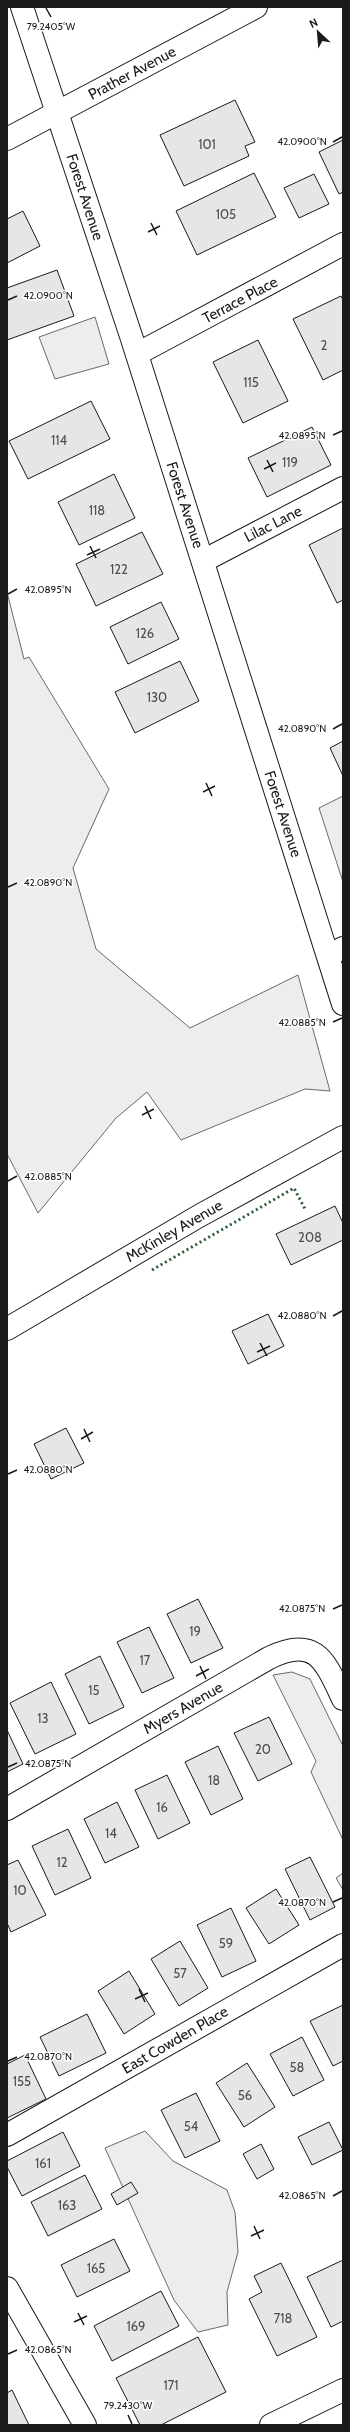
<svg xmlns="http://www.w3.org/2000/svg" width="350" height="2432" font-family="Cabin,sans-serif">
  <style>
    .built { fill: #ededed; stroke: #6a6a6a }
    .building { fill: #e6e6e6; stroke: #1a1a1a }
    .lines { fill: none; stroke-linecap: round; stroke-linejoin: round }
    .street-casing { stroke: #1a1a1a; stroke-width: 24 }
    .secondary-casing { stroke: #1a1a1a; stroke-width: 24 }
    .street { stroke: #fff; stroke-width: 22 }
    .secondary { stroke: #fff; stroke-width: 22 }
    .hedge { stroke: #2b5a34; stroke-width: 3; stroke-dasharray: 2 3; stroke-linecap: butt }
    .ticks { fill: none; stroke: #1a1a1a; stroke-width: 1.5 }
    .labels { text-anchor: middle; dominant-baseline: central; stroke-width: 3; stroke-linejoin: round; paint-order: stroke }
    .number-label { font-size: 13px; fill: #4d4d4d }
    .street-label { font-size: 15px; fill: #1a1a1a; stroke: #fff }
    .ticks-label { font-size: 10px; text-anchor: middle; fill: #1a1a1a; stroke: #fff; stroke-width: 3; stroke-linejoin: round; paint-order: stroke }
  </style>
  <rect width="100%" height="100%" fill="#fff"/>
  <path class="built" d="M 95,317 L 109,364 L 55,379 L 39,337 Z
    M 7,592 L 24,659 L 29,657 L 109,789 L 73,868 L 96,949 L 190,1028 L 298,975 L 330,1091 L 305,1089 L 181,1140 L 147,1092 L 116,1118 L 38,1213 L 7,1154 Z
    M 343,796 L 343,882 L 319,808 Z
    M 292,1672 L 310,1679 L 343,1746 L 343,1840 L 311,1772 L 316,1761 L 273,1675 Z
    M 343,1873 L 343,1890 L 336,1878 Z
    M 145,2131 L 173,2161 L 227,2190 L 235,2212 L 238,2252 L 227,2292 L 228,2325 L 198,2332 L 174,2300 L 105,2148 Z"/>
  <path class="building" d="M 235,100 L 255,142 L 245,146 L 249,156 L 184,186 L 160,135 Z
    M 343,140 L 343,192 L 339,194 L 319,152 Z
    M 254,173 L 276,217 L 197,255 L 176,211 Z
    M 314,174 L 329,204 L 299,218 L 284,188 Z
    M 23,211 L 40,246 L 7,263 L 7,219 Z
    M 57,270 L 74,316 L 7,340 L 7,288 Z
    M 341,296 L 343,300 L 343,370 L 323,380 L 293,319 Z
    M 258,340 L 288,401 L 243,423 L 213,362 Z
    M 91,401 L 110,439 L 28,479 L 9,441 Z
    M 312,427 L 331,465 L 267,497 L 248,458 Z
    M 114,474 L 135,518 L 79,545 L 58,502 Z
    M 343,528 L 343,600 L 337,603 L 309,545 Z
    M 142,532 L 163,574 L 96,606 L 76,564 Z
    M 161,602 L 179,639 L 128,664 L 110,627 Z
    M 180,661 L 199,701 L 135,733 L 115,692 Z
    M 343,741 L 343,776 L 330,748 Z
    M 335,1206 L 343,1223 L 343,1240 L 291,1265 L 276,1234 Z
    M 268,1314 L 284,1346 L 248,1364 L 232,1331 Z
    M 66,1428 L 84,1463 L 51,1479 L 34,1444 Z
    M 198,1599 L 223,1648 L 191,1663 L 167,1614 Z
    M 149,1627 L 174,1678 L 142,1693 L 117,1642 Z
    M 100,1656 L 124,1707 L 89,1724 L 65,1674 Z
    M 51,1682 L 76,1734 L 35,1754 L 10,1703 Z
    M 269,1717 L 292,1764 L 258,1781 L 234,1733 Z
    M 7,1730 L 23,1764 L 7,1772 Z
    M 218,1746 L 243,1799 L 211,1815 L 185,1762 Z
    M 167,1775 L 190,1823 L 158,1839 L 135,1790 Z
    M 117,1802 L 139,1847 L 105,1863 L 84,1819 Z
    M 68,1829 L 91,1878 L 55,1895 L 32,1846 Z
    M 310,1857 L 335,1907 L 310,1920 L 285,1869 Z
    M 18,1860 L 46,1915 L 11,1932 L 7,1923 L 7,1865 Z
    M 276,1889 L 299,1925 L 269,1944 L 246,1908 Z
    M 231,1908 L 256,1961 L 222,1977 L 197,1925 Z
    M 180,1941 L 208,1988 L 179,2006 L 151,1959 Z
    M 129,1971 L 155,2014 L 124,2034 L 98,1991 Z
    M 343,2005 L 343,2061 L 333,2066 L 310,2021 Z
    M 87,2014 L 106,2053 L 59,2076 L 40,2037 Z
    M 302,2037 L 324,2080 L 293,2096 L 270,2054 Z
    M 25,2055 L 46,2099 L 7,2118 L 7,2064 Z
    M 247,2063 L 275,2107 L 244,2127 L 216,2083 Z
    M 196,2093 L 220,2141 L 185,2158 L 161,2110 Z
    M 329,2122 L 343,2150 L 312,2165 L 298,2137 Z
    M 63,2132 L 80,2166 L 22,2196 L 7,2167 L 7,2161 Z
    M 261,2144 L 274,2169 L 257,2179 L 243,2154 Z
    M 85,2175 L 102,2209 L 48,2236 L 31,2202 Z
    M 131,2182 L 138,2193 L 117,2205 L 111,2194 Z
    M 114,2239 L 130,2271 L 77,2297 L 61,2265 Z
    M 343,2260 L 343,2321 L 331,2327 L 307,2277 Z
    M 281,2263 L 317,2337 L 277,2356 L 249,2299 L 262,2292 L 254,2276 Z
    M 161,2291 L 179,2326 L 112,2361 L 94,2326 Z
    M 198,2337 L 226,2392 L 161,2425 L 140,2425 L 116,2378 Z
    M 12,2390 L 29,2425 L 7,2425 L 7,2393 Z"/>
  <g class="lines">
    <g class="street-casing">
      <path id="street" d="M 7,139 L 256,7
        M 137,354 L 343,244
        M 203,561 L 343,488
        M 329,955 L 343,948
        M 7,1329 L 199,1216 L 343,1137
        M 7,1809 L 269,1658 C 316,1635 325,1661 343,1699
        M 7,2135 L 343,1945
        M 7,2288 L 85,2425"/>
    </g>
    <g class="secondary-casing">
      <path id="secondary" d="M 22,7 L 132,339 L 343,1004
        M 271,2425 L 343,2390"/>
    </g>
    <use href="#street" class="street"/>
    <use href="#secondary" class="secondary"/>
    <path class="hedge" d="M 152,1270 L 294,1188 L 305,1209"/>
  </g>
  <path class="ticks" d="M 46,8 L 51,17M 333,142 L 342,137M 151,223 L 157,235M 148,232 L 160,226M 8,300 L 17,296M 333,435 L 342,431M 267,460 L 273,472M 264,469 L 276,463M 90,546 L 96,558M 87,555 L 100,549M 8,594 L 17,589M 333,729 L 342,724M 206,783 L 212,796M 203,792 L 215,786M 8,887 L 17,883M 333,1022 L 342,1018M 145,1106 L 151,1119M 142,1115 L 154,1109M 8,1181 L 17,1176M 333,1316 L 342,1311M 260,1343 L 267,1356M 257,1352 L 270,1346M 84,1429 L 90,1442M 81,1439 L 93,1432M 8,1474 L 17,1470M 333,1609 L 342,1605M 200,1666 L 206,1679M 196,1676 L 209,1669M 8,1767 L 17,1763M 333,1902 L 342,1898M 139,1989 L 145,2002M 135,1999 L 148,1993M 8,2061 L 17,2057M 333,2196 L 342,2191M 254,2226 L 260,2239M 251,2236 L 264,2230M 78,2313 L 84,2325M 74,2322 L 87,2316M 8,2354 L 17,2350M 128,2415 L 132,2424"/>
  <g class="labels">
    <g class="number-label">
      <text x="207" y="144">101</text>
      <text x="226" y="214">105</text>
      <text x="324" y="345">2</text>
      <text x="251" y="382">115</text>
      <text x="59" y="440">114</text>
      <text x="290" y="462">119</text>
      <text x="97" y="510">118</text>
      <text x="119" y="569">122</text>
      <text x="145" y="633">126</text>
      <text x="157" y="697">130</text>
      <text x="310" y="1237">208</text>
      <text x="195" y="1631">19</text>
      <text x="145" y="1660">17</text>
      <text x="94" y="1690">15</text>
      <text x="43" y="1718">13</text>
      <text x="263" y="1749">20</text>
      <text x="214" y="1780">18</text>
      <text x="162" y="1807">16</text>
      <text x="111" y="1833">14</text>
      <text x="62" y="1862">12</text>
      <text x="20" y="1890">10</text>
      <text x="226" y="1943">59</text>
      <text x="180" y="1973">57</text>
      <text x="297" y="2067">58</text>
      <text x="22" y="2081">155</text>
      <text x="245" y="2095">56</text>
      <text x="191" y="2126">54</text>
      <text x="43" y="2163">161</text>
      <text x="67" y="2205">163</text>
      <text x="96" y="2268">165</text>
      <text x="283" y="2318">718</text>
      <text x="136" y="2326">169</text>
      <text x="171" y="2385">171</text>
    </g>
    <g class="street-label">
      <text transform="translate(132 73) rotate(-28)">Prather Avenue</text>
      <text transform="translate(85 197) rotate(72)">Forest Avenue</text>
      <text transform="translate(240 300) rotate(-28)">Terrace Place</text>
      <text transform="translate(185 505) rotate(72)">Forest Avenue</text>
      <text transform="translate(273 524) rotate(-27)">Lilac Lane</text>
      <text transform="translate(283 814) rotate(72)">Forest Avenue</text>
      <text transform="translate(174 1231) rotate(-30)">McKinley Avenue</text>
      <text transform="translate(183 1708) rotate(-30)">Myers Avenue</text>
      <text transform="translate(175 2040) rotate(-30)">East Cowden Place</text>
    </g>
  </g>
  <g class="ticks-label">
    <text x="51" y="30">79.2405°W</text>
    <text x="302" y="145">42.0900°N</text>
    <text x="48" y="299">42.0900°N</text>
    <text x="302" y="439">42.0895°N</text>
    <text x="48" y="593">42.0895°N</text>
    <text x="302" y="732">42.0890°N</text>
    <text x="48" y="886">42.0890°N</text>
    <text x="302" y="1026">42.0885°N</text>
    <text x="48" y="1180">42.0885°N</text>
    <text x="302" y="1319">42.0880°N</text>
    <text x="48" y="1473">42.0880°N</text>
    <text x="302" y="1612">42.0875°N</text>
    <text x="48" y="1767">42.0875°N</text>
    <text x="302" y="1906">42.0870°N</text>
    <text x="48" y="2060">42.0870°N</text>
    <text x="302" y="2199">42.0865°N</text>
    <text x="48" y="2353">42.0865°N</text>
    <text x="128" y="2409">79.2430°W</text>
  </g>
  <rect width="350" height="2432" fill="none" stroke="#1a1a1a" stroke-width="16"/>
  <g transform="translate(318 32) rotate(334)" stroke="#ffffff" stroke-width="3" paint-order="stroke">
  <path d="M0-3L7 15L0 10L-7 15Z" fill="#1a1a1a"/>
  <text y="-6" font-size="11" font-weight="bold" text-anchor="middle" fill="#1a1a1a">N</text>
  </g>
</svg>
